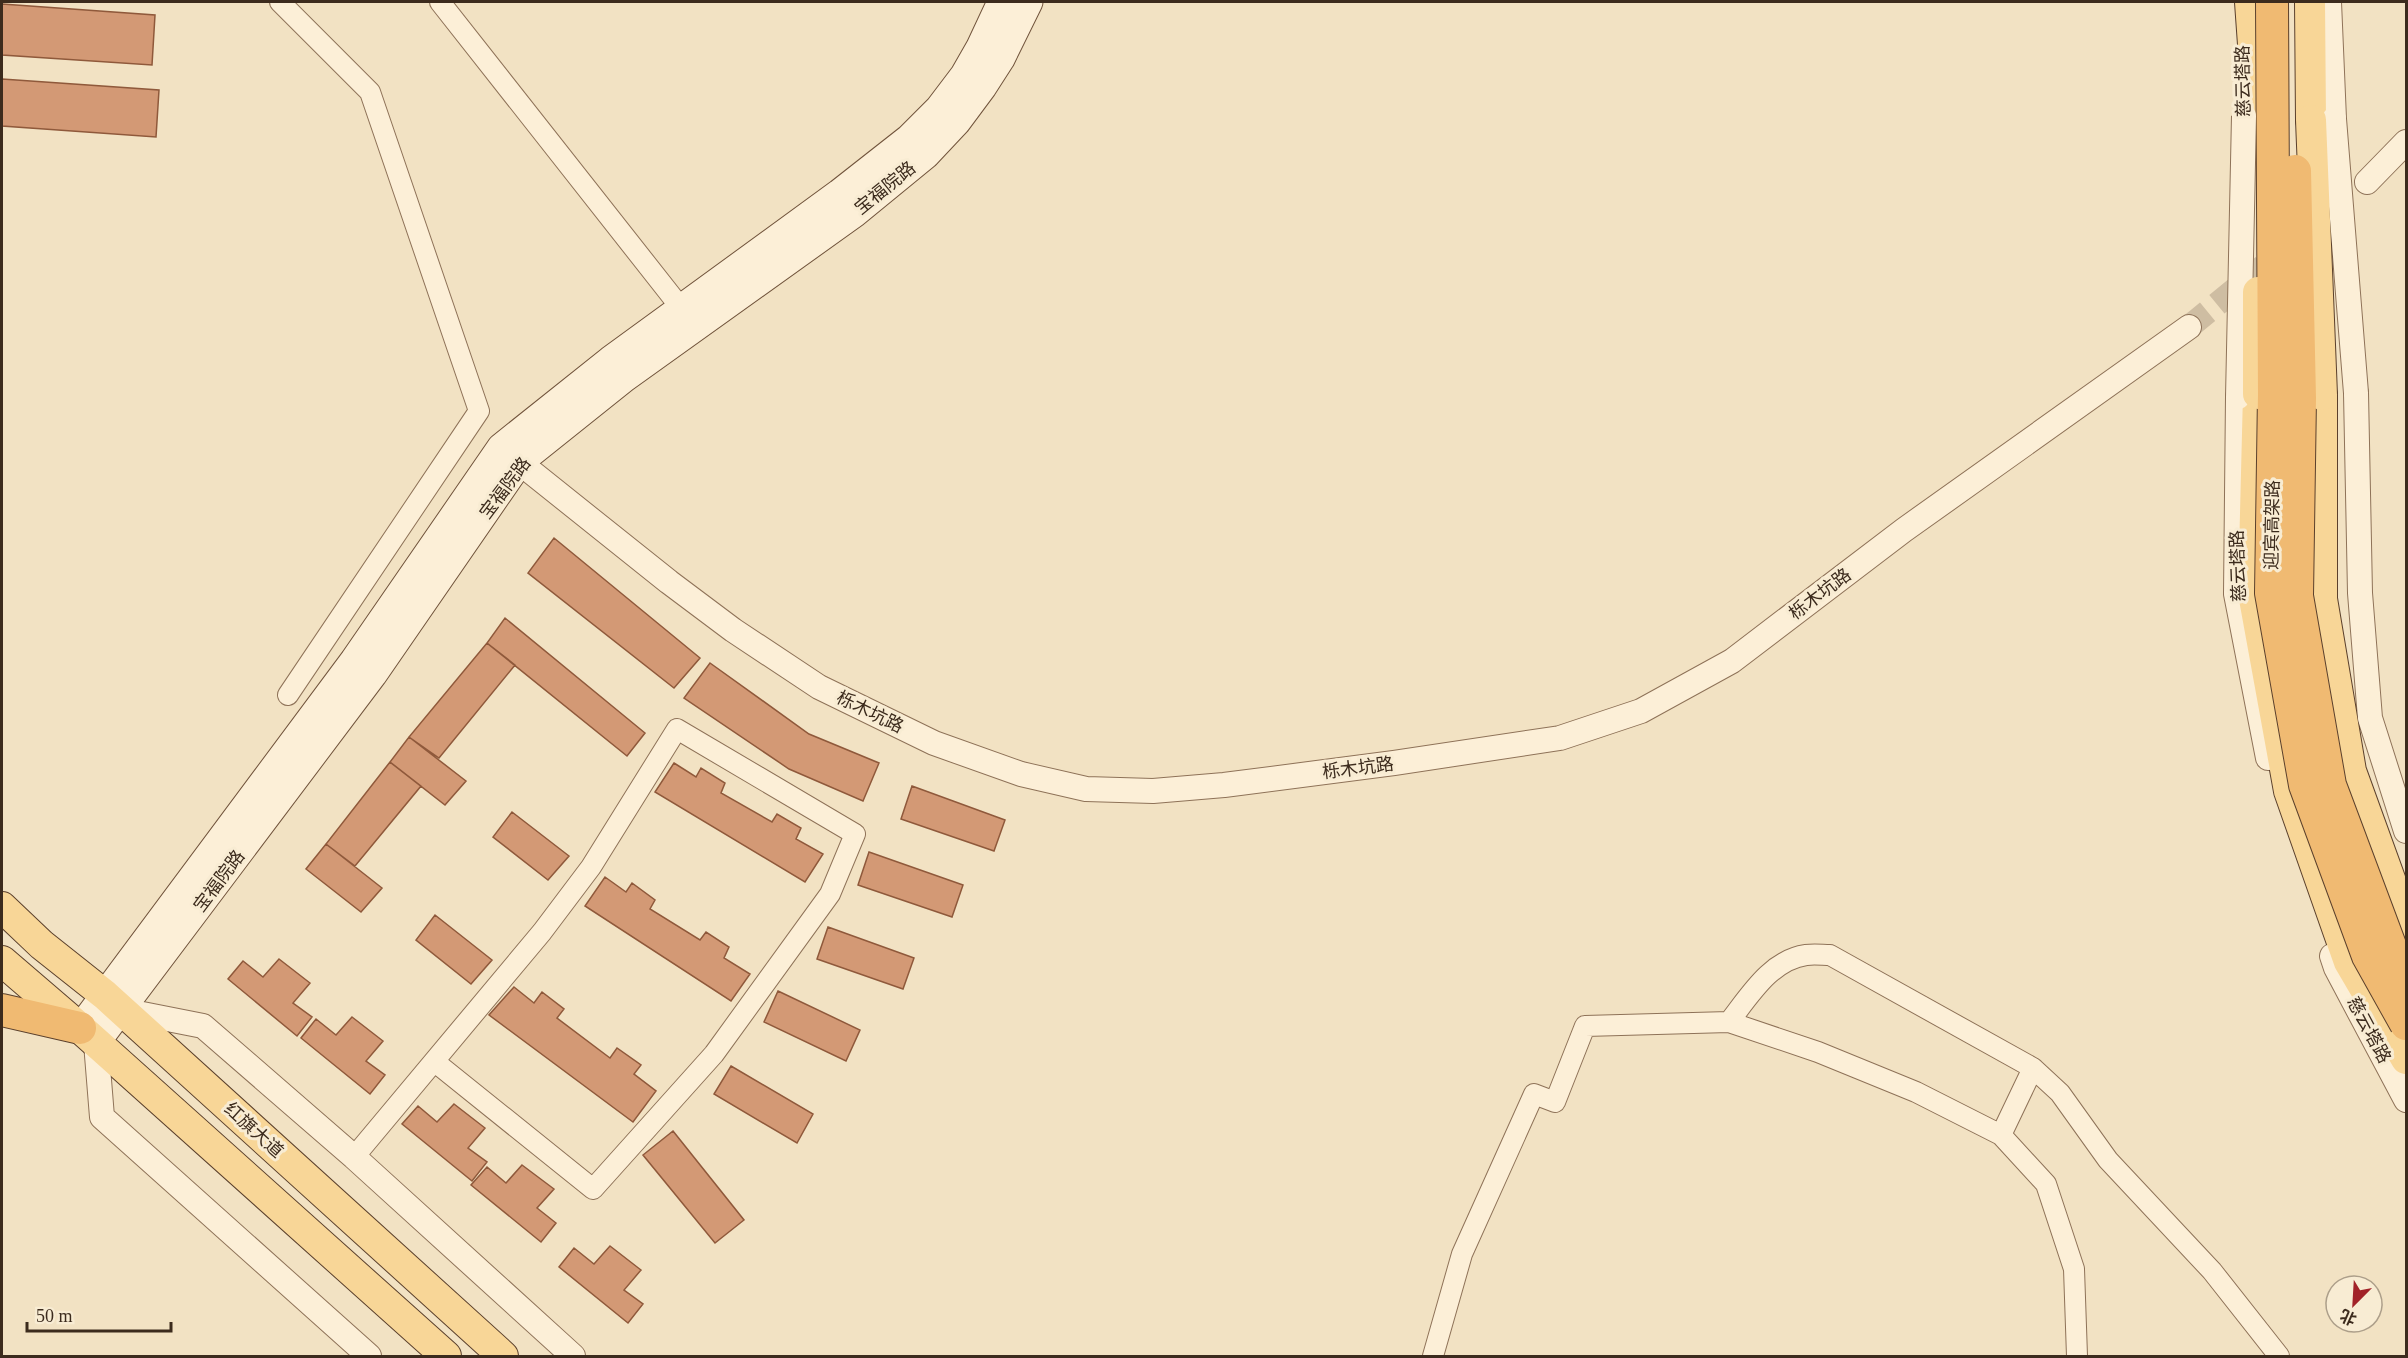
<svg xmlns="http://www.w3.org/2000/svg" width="2408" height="1358" font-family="'Times New Roman','Noto Sans SC',serif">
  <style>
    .building { fill: #d39975; stroke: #8f593b; stroke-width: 1.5 }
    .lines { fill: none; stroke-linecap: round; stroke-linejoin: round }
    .tertiary-tunnel { stroke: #cebda2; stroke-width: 24; stroke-dasharray: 24 12; stroke-linecap: butt }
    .minor-casing { stroke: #8e7258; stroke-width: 22 }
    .tertiary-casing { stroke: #8e7258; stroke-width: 26 }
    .secondary-casing { stroke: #70533b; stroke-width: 29 }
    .primary-casing { stroke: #5b402c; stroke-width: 32 }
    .trunk-casing { stroke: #5b402c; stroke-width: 34 }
    .minor { stroke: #fcefd7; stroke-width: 20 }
    .tertiary { stroke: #fcefd7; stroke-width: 24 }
    .secondary { stroke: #fcefd7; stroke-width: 27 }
    .primary { stroke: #f8d697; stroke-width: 30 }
    .trunk { stroke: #f0ba72; stroke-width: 32 }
    .tertiary-bridge-casing { stroke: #8e7258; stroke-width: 26; stroke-linecap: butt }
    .primary-bridge-casing { stroke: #5b402c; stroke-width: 32; stroke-linecap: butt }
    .trunk-bridge-casing { stroke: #5b402c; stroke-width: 34; stroke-linecap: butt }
    .tertiary-bridge { stroke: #fcefd7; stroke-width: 24 }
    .primary-bridge { stroke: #f8d697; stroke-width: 30 }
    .trunk-bridge { stroke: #f0ba72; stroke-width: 32 }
    .labels { text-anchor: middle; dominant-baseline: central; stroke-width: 6; stroke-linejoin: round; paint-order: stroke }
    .street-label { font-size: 18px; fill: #3c2b1d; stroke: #f8ecd3 }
  </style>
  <rect width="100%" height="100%" fill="#f2e2c3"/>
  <path class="building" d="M 2,4 L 155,15 L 152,65 L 2,55 Z
    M 2,79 L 159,90 L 156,137 L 2,126 Z
    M 554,538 L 700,658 L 674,688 L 528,573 Z
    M 505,618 L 645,733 L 627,756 L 487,643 Z
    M 487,643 L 515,665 L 439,758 L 409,737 Z
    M 710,663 L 809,734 L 879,763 L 863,801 L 789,769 L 684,698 Z
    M 409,737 L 466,781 L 445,805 L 390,762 Z
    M 390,762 L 421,786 L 355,866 L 326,844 Z
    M 674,763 L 696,777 L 701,768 L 725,783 L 721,793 L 772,822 L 777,814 L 801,828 L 796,839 L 823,854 L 805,882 L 655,792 Z
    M 912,786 L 1005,820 L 994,851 L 901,819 Z
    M 512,812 L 569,856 L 548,880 L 493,837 Z
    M 326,844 L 382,888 L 361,912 L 306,869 Z
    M 869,852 L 963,885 L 952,917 L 858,885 Z
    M 605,877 L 626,892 L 632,883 L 655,900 L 650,909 L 700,940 L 706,932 L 729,947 L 724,958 L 750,974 L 731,1001 L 585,906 Z
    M 435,915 L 492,960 L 471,984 L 416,940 Z
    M 828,927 L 914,958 L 903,989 L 817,959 Z
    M 279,959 L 310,983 L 293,1003 L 312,1017 L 297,1036 L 228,979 L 243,961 L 263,977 Z
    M 514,987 L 534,1003 L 542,992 L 564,1009 L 557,1018 L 610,1058 L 617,1048 L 641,1065 L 634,1074 L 656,1091 L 633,1122 L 489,1015 Z
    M 778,991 L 860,1030 L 846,1061 L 764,1022 Z
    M 352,1017 L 383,1041 L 366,1061 L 385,1075 L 370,1094 L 301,1038 L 316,1019 L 336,1035 Z
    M 731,1066 L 813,1114 L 797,1143 L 714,1094 Z
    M 454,1104 L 485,1128 L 468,1148 L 487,1162 L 472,1181 L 402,1124 L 418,1106 L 437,1122 Z
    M 673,1131 L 744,1220 L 715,1243 L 643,1155 Z
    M 522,1165 L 554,1189 L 537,1208 L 556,1223 L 541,1242 L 471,1185 L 487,1167 L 506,1183 Z
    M 610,1246 L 641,1270 L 624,1290 L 643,1304 L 628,1323 L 559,1267 L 574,1248 L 594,1264 Z"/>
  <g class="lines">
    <path class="tertiary-tunnel" d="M 2189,327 L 2282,251"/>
    <g class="minor-casing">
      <path id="minor" d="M 280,2 L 370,92 L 479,411 L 288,695
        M 440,2 L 681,308
        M 1729,1022 L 1818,1052 L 1916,1092 L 2001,1135 L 2046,1184 L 2074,1269 L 2077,1356
        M 2001,1135 L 2033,1068
        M 354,1157 L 542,932 L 591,867 L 677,729 L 855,834 L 830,894 L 714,1054 L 593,1189 L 435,1062
        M 1433,1356 L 1462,1254 L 1534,1094 L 1555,1102 L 1585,1026 L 1729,1022 C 1750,995 1771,960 1806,955 C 1814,954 1823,955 1830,955 L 2033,1068 L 2060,1093 L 2108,1160 L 2212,1271 L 2279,1356"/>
    </g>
    <g class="tertiary-casing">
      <path id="tertiary" d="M 2329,2 L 2334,119
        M 2367,182 L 2406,142
        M 2356,393 L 2360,593 L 2370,718 L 2406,831
        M 2238,397 L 2236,594 L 2268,758
        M 505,451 L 669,582 L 733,630 L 819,687 L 934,743 L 1021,774 L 1086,789 L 1153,791 L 1224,785 L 1394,763 L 1560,738 L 1641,711 L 1732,661 L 1904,530 L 2189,327
        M 2332,956 L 2336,968 L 2406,1100
        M 122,1010 L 203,1026 L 354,1157 L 573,1356
        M 96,1043 L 102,1117 L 369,1356"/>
    </g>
    <g class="secondary-casing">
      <path id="secondary" d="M 80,1028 L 354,660 L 501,447 L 610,360 L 839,193 L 909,138 L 939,108 L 964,75 L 980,47 L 1001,2
        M 96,1043 L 373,675 L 520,462 L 625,378 L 854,214 L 926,155 L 957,122 L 983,87 L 1001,59 L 1029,2"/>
    </g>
    <g class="primary-casing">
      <path id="primary" d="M 2250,2 L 2258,115
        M 2310,2 L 2311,120
        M 2258,394 L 2253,593 L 2289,791 L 2349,962 L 2406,1059
        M 2322,395 L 2322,599 L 2351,771 L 2406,923
        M 2,907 L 42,945 L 105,995 L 503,1356
        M 2,961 L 80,1028 L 446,1356"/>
    </g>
    <g class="trunk-casing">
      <path id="trunk" d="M 2,1010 L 80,1028"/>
    </g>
    <use href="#minor" class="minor"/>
    <use href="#tertiary" class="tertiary"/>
    <use href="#secondary" class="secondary"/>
    <use href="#primary" class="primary"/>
    <use href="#trunk" class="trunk"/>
    <g class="tertiary-bridge-casing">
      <path id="tertiary-bridge" d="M 2334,119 L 2356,393
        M 2238,397 L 2244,116"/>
    </g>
    <g class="primary-bridge-casing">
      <path id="primary-bridge" d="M 2311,120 L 2322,395
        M 2258,394 L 2258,292"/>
    </g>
    <g class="trunk-bridge-casing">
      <path id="trunk-bridge" d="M 2272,2 L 2274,394 L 2271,593 L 2305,785 L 2368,956 L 2406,1024
        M 2295,171 L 2300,398 L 2297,596 L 2330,785 L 2391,948 L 2406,977"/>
    </g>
    <use href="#tertiary-bridge" class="tertiary-bridge"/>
    <use href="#primary-bridge" class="primary-bridge"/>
    <use href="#trunk-bridge" class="trunk-bridge"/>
  </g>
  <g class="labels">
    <g class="street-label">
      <text transform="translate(2243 81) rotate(-91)">慈云塔路</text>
      <text transform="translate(885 188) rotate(-39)">宝福院路</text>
      <text transform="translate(505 488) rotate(-53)">宝福院路</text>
      <text transform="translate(2272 525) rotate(-89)">迎宾高架路</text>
      <text transform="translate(2238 566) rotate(-92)">慈云塔路</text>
      <text transform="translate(1820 594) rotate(-37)">栎木坑路</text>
      <text transform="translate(870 712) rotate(26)">栎木坑路</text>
      <text transform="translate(1358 768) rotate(-7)">栎木坑路</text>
      <text transform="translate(219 881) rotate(-53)">宝福院路</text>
      <text transform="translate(2369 1030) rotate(62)">慈云塔路</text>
      <text transform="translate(254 1130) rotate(42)">红旗大道</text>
    </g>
  </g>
  <rect width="2408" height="1358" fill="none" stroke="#3c2b1d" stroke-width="6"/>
  <g transform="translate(2354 1304) rotate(204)"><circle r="28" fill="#f8ecd3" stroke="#ad9f8a" stroke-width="1.5"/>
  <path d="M0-4.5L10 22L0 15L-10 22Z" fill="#a22228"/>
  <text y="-9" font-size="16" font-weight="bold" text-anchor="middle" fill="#3c2b1d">北</text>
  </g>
  <path d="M27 1322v9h144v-9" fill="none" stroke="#3c2b1d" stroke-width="3"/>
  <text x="36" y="1322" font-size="18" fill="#3c2b1d" stroke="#f8ecd3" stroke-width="4.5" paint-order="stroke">50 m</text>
</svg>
